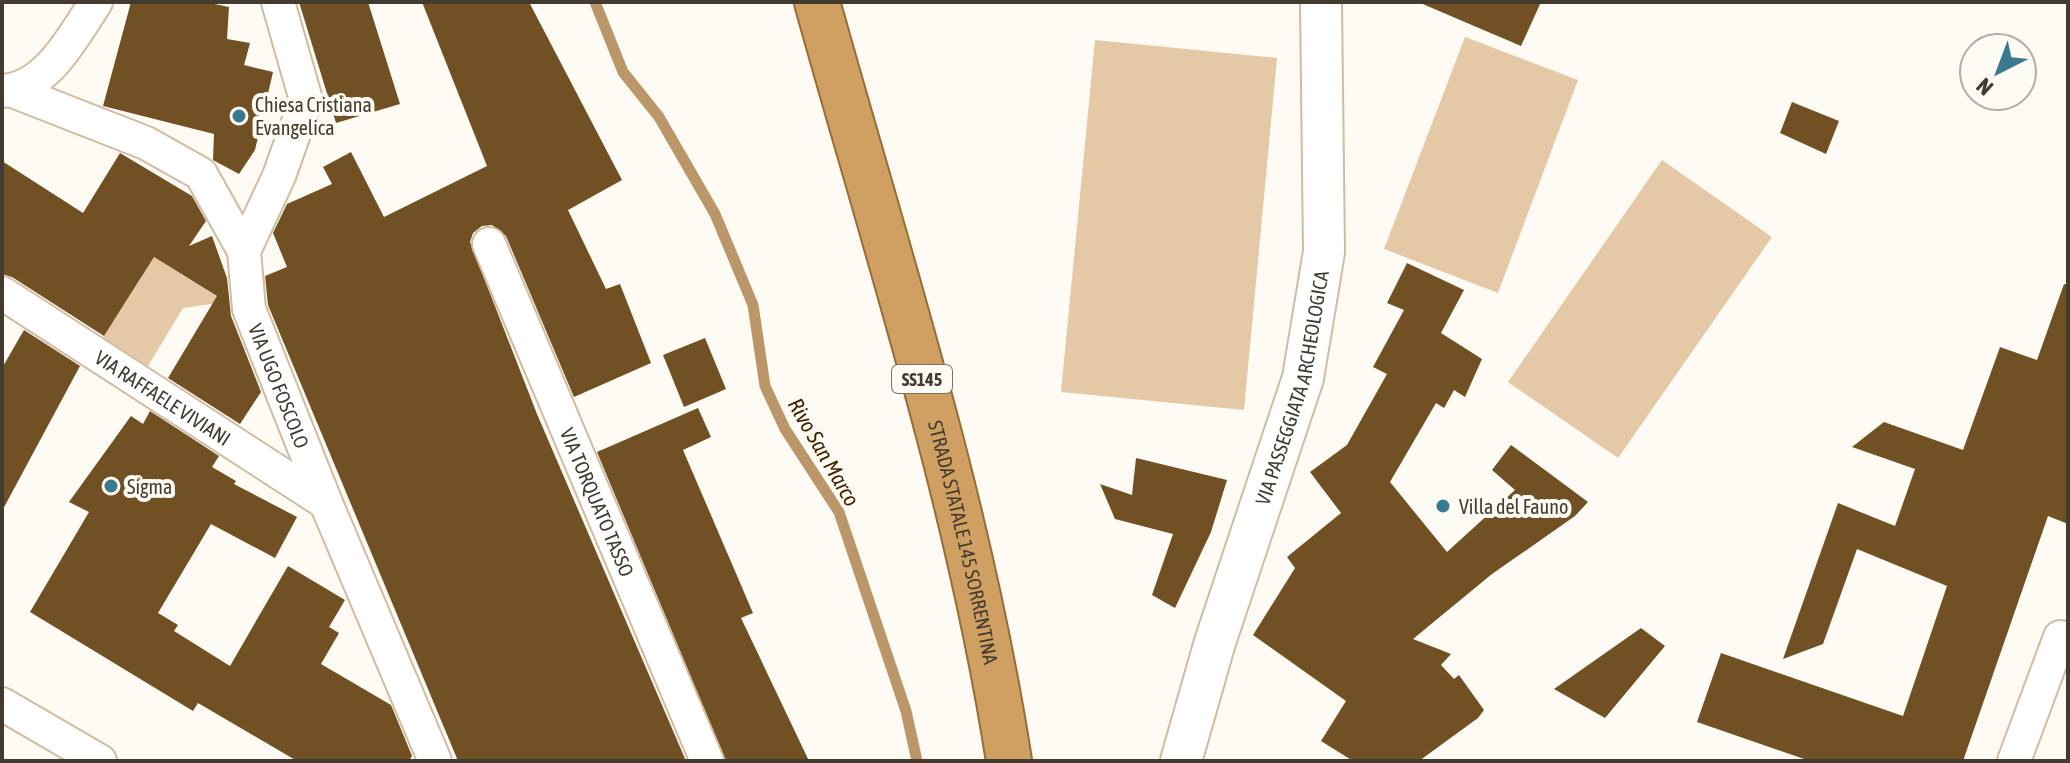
<svg xmlns="http://www.w3.org/2000/svg" width="2070" height="763" font-family="'Asap Condensed',sans-serif">
  <style>
    .green { fill: #e5c8a5 }
    .lines { fill: none; stroke-linecap: round; stroke-linejoin: round }
    .stream { stroke: #bb9669; stroke-width: 11 }
    .building { fill: #715023 }
    .minor-casing { stroke: #d1bba1; stroke-width: 36 }
    .tertiary-casing { stroke: #d1bba1; stroke-width: 44 }
    .trunk-casing { stroke: #976d36; stroke-width: 48 }
    .minor { stroke: #fff; stroke-width: 32 }
    .tertiary { stroke: #fff; stroke-width: 40 }
    .trunk { stroke: #d0a062; stroke-width: 44 }
    .poi-dot { fill: #3a7a8e; stroke: #fefaf4; stroke-width: 3 }
    .labels { text-anchor: middle; dominant-baseline: central; stroke-width: 8; stroke-linejoin: round; paint-order: stroke }
    .shield { fill: #fefaf4; stroke: #7b746b; stroke-width: 2 }
    .shield-label { font-size: 18px; font-weight: bold; fill: #433a30 }
    .poi-label { font-size: 20px; fill: #433a30; stroke: #fefaf4; text-anchor: start }
    .street-label { font-size: 20px; fill: #433a30; stroke: #fefaf4 }
    .water-label { font-size: 22px; font-style: italic; fill: #3e2500; stroke: #fefaf4 }
  </style>
  <rect width="100%" height="100%" fill="#fefaf4"/>
  <path class="green" d="M 1465,37 L 1578,80 L 1498,293 L 1384,249 Z
    M 1095,40 L 1277,58 L 1244,410 L 1061,392 Z
    M 1662,160 L 1772,237 L 1618,458 L 1508,382 Z
    M 99,223 L 226,302 L 183,308 L 142,376 L 97,347 L 143,275 Z"/>
  <g class="lines">
    <path class="stream" d="M 595,2 L 623,72 L 659,117 L 715,214 L 753,305 L 765,386 L 785,429 L 839,512 L 906,711 L 917,761"/>
  </g>
  <path class="building" d="M 131,2 L 205,2 L 229,7 L 227,39 L 250,43 L 244,65 L 273,72 L 255,150 L 239,174 L 213,160 L 214,134 L 103,106 Z
    M 299,2 L 368,2 L 400,104 L 336,123 Z
    M 422,2 L 529,2 L 622,180 L 568,210 L 606,289 L 620,284 L 651,363 L 574,397 L 506,236 L 492,225 L 482,226 L 473,233 L 470,242 L 537,414 L 686,761 L 458,761 L 268,305 L 265,276 L 287,267 L 273,233 L 287,204 L 332,184 L 323,167 L 351,152 L 384,217 L 487,166 Z
    M 1418,2 L 1541,2 L 1521,46 Z
    M 1792,102 L 1839,121 L 1826,154 L 1780,133 Z
    M 120,153 L 192,196 L 206,221 L 189,246 L 212,236 L 227,278 L 231,316 L 261,392 L 240,424 L 168,378 L 217,296 L 154,257 L 104,336 L 12,277 L 2,274 L 2,161 L 83,213 Z
    M 1407,263 L 1464,290 L 1441,333 L 1482,359 L 1465,397 L 1454,390 L 1444,408 L 1436,403 L 1390,482 L 1447,552 L 1515,490 L 1492,470 L 1511,445 L 1588,502 L 1575,516 L 1492,574 L 1413,639 L 1451,654 L 1441,665 L 1454,679 L 1459,675 L 1484,710 L 1478,718 L 1419,761 L 1353,761 L 1321,741 L 1346,701 L 1253,635 L 1295,568 L 1287,557 L 1341,513 L 1310,472 L 1347,445 L 1387,374 L 1373,367 L 1404,310 L 1387,303 Z
    M 2064,284 L 2068,285 L 2068,524 L 2048,516 L 1963,761 L 1810,761 L 1697,722 L 1721,653 L 1903,716 L 1947,586 L 1857,549 L 1823,644 L 1783,659 L 1838,503 L 1895,526 L 1915,469 L 1852,447 L 1884,422 L 1963,450 L 2000,347 L 2037,360 Z
    M 24,330 L 80,366 L 2,511 L 2,368 Z
    M 705,338 L 726,389 L 684,407 L 663,355 Z
    M 698,408 L 711,437 L 683,450 L 753,613 L 741,618 L 809,761 L 726,761 L 597,452 Z
    M 150,411 L 219,456 L 212,467 L 236,481 L 234,484 L 297,517 L 275,558 L 211,524 L 158,613 L 178,625 L 174,631 L 230,666 L 288,566 L 345,600 L 329,627 L 339,633 L 321,664 L 391,705 L 412,756 L 409,761 L 297,761 L 198,703 L 193,711 L 30,612 L 89,512 L 69,502 L 131,416 L 143,424 Z
    M 1136,458 L 1227,480 L 1211,532 L 1175,608 L 1152,595 L 1173,534 L 1115,519 L 1100,484 L 1132,495 Z
    M 1641,628 L 1665,646 L 1605,718 L 1554,689 Z"/>
  <g class="lines">
    <g class="minor-casing">
      <g id="minor">
        <path id="s1" d="M 278,2 L 306,100 L 279,176 L 244,251 L 249,309 L 326,503 L 435,761"/>
        <path d="M 2,91 C 47,89 74,35 96,2"/>
        <path d="M 13,91 L 146,143 L 201,174 L 244,251"/>
        <path id="s2" d="M 489,244 L 707,761"/>
        <path id="s3" d="M 2,293 L 326,503"/>
        <path d="M 2,704 L 100,761"/>
        <path d="M 2014,761 L 2060,637"/>
      </g>
    </g>
    <g class="tertiary-casing">
      <g id="tertiary">
        <path id="s4" d="M 1181,761 L 1215,642 L 1303,378 L 1324,252 L 1321,2"/>
      </g>
    </g>
    <g class="trunk-casing">
      <g id="trunk">
        <path id="s5" d="M 817,2 C 887,253 969,503 1009,761"/>
      </g>
    </g>
    <use href="#minor" class="minor"/>
    <use href="#tertiary" class="tertiary"/>
    <use href="#trunk" class="trunk"/>
  </g>
  <g class="poi-dot">
    <circle cx="239" cy="116" r="8"/>
    <circle cx="111" cy="486" r="8"/>
    <circle cx="1443" cy="506" r="8"/>
  </g>
  <g class="labels">
    <rect class="shield" x="892" y="365" width="60" height="28" rx="6"/>
    <g class="shield-label">
      <text x="922" y="379">SS145</text>
    </g>
    <g class="poi-label">
      <text x="255" y="104">Chiesa Cristiana<tspan x="255" dy="23">Evangelica</tspan></text>
      <text x="127" y="486">Sigma</text>
      <text x="1459" y="506">Villa del Fauno</text>
    </g>
    <g class="street-label">
      <text stroke="none"><textPath href="#s1" startOffset="406">VIA UGO FOSCOLO</textPath></text>
      <text stroke="none"><textPath href="#s4" startOffset="390">VIA PASSEGGIATA ARCHEOLOGICA</textPath></text>
      <text stroke="none"><textPath href="#s3" startOffset="192">VIA RAFFAELE VIVIANI</textPath></text>
      <text stroke="none"><textPath href="#s2" startOffset="280">VIA TORQUATO TASSO</textPath></text>
      <text stroke="none"><textPath href="#s5" startOffset="560">STRADA STATALE 145 SORRENTINA</textPath></text>
    </g>
    <g class="water-label">
      <text transform="translate(824 452) rotate(60)">Rivo San Marco</text>
    </g>
  </g>
  <rect width="2070" height="763" fill="none" stroke="#433a30" stroke-width="8"/>
  <g transform="translate(1998 72) rotate(222)"><circle r="38" fill="#fefaf4" stroke="#b3ada6" stroke-width="2"/>
  <path d="M0-6L14 30L0 20L-14 30Z" fill="#3a7a8e"/>
  <text y="-12" font-size="22" font-weight="bold" text-anchor="middle" fill="#433a30">N</text>
  </g>
</svg>
